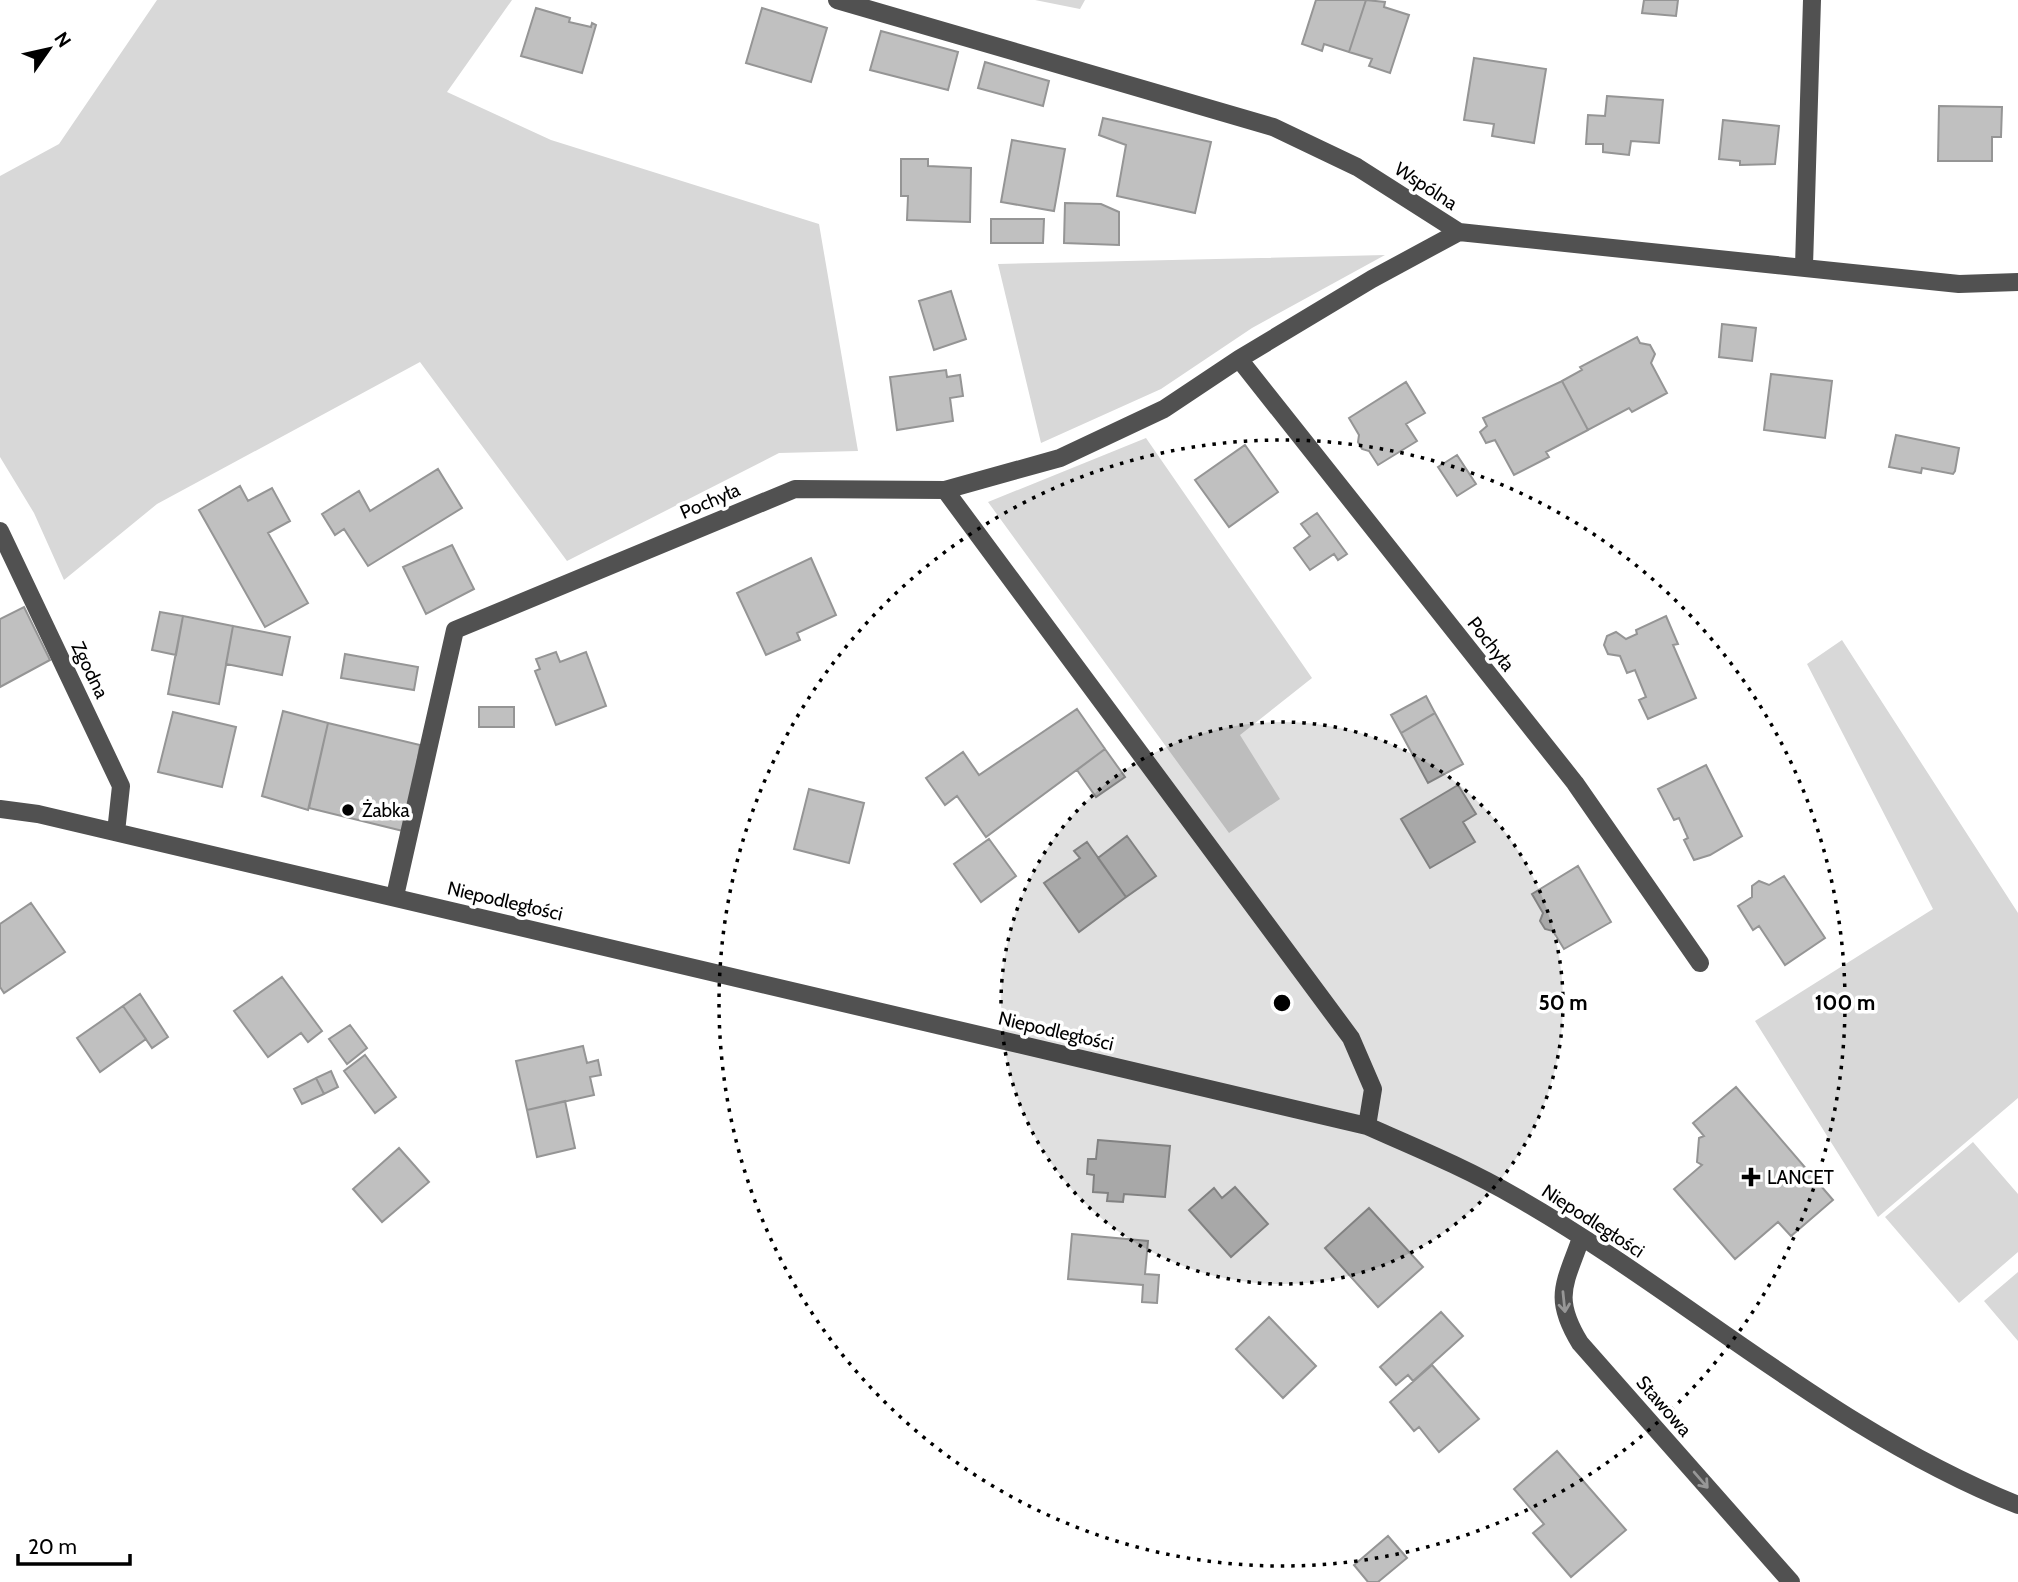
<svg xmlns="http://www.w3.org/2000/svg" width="2018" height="1582" font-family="Cabin,sans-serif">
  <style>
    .green { fill: #d8d8d8 }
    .building { fill: #c0c0c0; stroke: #959595; stroke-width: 2 }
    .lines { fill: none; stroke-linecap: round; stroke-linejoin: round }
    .minor { stroke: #515151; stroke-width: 18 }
    .oneway { stroke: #979797 }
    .ring { fill: none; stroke: #000; stroke-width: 3.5; stroke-dasharray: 3.5 7 }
    .poi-dot { fill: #000; stroke: #fff; stroke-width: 2.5 }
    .labels { text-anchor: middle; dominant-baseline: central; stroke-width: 7; stroke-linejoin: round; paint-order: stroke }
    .street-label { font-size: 19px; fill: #000; stroke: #fff }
    .poi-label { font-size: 19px; fill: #000; stroke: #fff; text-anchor: start }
    .centre { fill: #000; stroke: #fff; stroke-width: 3.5 }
    .ring-label { font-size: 21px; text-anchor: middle; font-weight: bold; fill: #000; stroke: #fff; stroke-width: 7; stroke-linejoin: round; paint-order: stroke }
  </style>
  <rect width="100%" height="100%" fill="#fff"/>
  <path class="green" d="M 157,0 L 512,0 L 447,92 L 551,140 L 819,224 L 858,451 L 779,453 L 567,561 L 420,362 L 157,504 L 64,580 L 34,513 L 0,457 L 0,176 L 59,144 Z
    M 1035,0 L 1085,0 L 1080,9 Z
    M 1385,255 L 1252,328 L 1161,389 L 1041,443 L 998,264 Z
    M 1146,438 L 1312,678 L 1240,735 L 1280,799 L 1229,833 L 988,502 Z
    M 1842,640 L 2018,913 L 2018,1098 L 1878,1217 L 1755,1021 L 1933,909 L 1807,664 Z
    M 1973,1142 L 2018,1194 L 2018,1252 L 1959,1303 L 1885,1217 Z
    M 2018,1272 L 2018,1341 L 1984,1301 Z"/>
  <path class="building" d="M 1316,0 L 1366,0 L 1349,52 L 1324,44 L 1322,51 L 1302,44 Z
    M 1366,0 L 1385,2 L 1384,7 L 1409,15 L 1390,73 L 1369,66 L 1372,59 L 1349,52 Z
    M 1644,0 L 1678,0 L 1676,16 L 1642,13 Z
    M 536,8 L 570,18 L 569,22 L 591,27 L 592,23 L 596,25 L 582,73 L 521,56 Z
    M 762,8 L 827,28 L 811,82 L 746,63 Z
    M 881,31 L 958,52 L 948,90 L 870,70 Z
    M 1474,58 L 1546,69 L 1534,143 L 1492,136 L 1494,124 L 1464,120 Z
    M 985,62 L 1049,81 L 1043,106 L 978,88 Z
    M 1607,96 L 1663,100 L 1659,143 L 1631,141 L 1629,155 L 1603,152 L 1603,144 L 1586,144 L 1588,115 L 1605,116 Z
    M 1939,106 L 2002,107 L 2001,137 L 1992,137 L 1992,161 L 1938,161 Z
    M 1103,118 L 1211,142 L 1195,213 L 1117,196 L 1126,145 L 1099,135 Z
    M 1723,120 L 1779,126 L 1775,164 L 1740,165 L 1740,161 L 1719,159 Z
    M 1012,140 L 1065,149 L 1054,211 L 1001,202 Z
    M 901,159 L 928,159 L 928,166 L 971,168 L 970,222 L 907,220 L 908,196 L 901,196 Z
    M 1065,203 L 1101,204 L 1119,212 L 1119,245 L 1064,243 Z
    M 991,219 L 1044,219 L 1043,243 L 991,243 Z
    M 951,291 L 966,339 L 934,350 L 919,301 Z
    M 1722,324 L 1756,328 L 1752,361 L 1719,357 Z
    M 1637,337 L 1640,343 L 1650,345 L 1655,354 L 1651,363 L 1667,393 L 1632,412 L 1629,408 L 1588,430 L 1562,381 L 1582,370 L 1580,367 Z
    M 946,370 L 947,377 L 960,375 L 963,396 L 950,398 L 953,421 L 897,430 L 890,377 Z
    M 1771,374 L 1832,381 L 1825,438 L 1764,430 Z
    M 1562,381 L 1588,430 L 1546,452 L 1549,457 L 1514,475 L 1495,440 L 1486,443 L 1480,432 L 1487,426 L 1483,418 Z
    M 1406,382 L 1425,413 L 1406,424 L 1417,441 L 1378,465 L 1369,451 L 1362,449 L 1358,442 L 1359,435 L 1349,418 Z
    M 1896,435 L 1959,448 L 1955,471 L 1953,474 L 1922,468 L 1921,473 L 1889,467 Z
    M 1245,445 L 1278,492 L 1229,527 L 1195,480 Z
    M 1457,455 L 1476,484 L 1457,496 L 1438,467 Z
    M 438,469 L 462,508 L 368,566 L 344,529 L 335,535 L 322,514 L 359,491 L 370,511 Z
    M 240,486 L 248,501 L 272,488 L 290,521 L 268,533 L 308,603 L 265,627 L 199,510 Z
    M 1317,513 L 1347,554 L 1338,560 L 1334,554 L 1310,570 L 1294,548 L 1310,536 L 1301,524 Z
    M 452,545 L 474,589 L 426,614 L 403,567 Z
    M 811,558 L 836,615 L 797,633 L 800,640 L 766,655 L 737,593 Z
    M 24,607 L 50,660 L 0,687 L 0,619 Z
    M 160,612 L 183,616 L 176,655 L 152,650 Z
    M 183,616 L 233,626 L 219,704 L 168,694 Z
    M 1666,616 L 1678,644 L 1673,645 L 1696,698 L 1648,719 L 1639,700 L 1646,697 L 1635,670 L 1627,673 L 1620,656 L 1608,654 L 1604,645 L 1607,636 L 1616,632 L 1626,639 L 1637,634 L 1636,630 Z
    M 233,626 L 290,637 L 282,675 L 226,664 Z
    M 556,652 L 560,662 L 586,652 L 606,706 L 556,725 L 535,671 L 540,669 L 536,659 Z
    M 345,654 L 418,667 L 414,690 L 341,678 Z
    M 1426,696 L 1435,713 L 1401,733 L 1391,715 Z
    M 479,707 L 514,707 L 514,727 L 479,727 Z
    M 1077,709 L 1105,749 L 986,837 L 957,796 L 945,805 L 926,778 L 963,752 L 979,775 Z
    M 283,711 L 328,723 L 308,810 L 262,796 Z
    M 173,712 L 236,727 L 222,787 L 158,772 Z
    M 1435,713 L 1463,764 L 1428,783 L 1401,733 Z
    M 328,723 L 420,745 L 407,832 L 309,808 Z
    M 1105,749 L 1125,777 L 1096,797 L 1077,770 Z
    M 1706,765 L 1742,836 L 1710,855 L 1694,860 L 1684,840 L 1688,838 L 1679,818 L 1674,820 L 1658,789 Z
    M 1458,785 L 1476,814 L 1463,822 L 1475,842 L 1430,868 L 1401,819 Z
    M 809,789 L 864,803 L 849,863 L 794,849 Z
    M 1127,836 L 1156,876 L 1126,897 L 1098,858 Z
    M 989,839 L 1016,876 L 981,902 L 954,864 Z
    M 1087,842 L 1126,897 L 1079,932 L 1044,883 L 1080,858 L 1074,851 Z
    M 1578,866 L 1611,922 L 1564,949 L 1553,931 L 1545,929 L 1540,921 L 1543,913 L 1532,894 Z
    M 1784,876 L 1825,938 L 1785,965 L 1759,926 L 1753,930 L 1738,906 L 1752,897 L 1752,886 L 1759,881 L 1769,885 Z
    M 31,903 L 65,952 L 4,993 L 0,987 L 0,924 Z
    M 282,977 L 322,1031 L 308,1042 L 301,1033 L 268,1057 L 234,1011 Z
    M 140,994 L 168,1037 L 152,1048 L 123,1006 Z
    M 123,1006 L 146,1039 L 100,1072 L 77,1038 Z
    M 350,1025 L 367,1048 L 347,1064 L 329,1039 Z
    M 583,1046 L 587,1063 L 598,1060 L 601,1075 L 590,1077 L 594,1095 L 527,1110 L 516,1061 Z
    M 365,1055 L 396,1097 L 375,1113 L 344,1071 Z
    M 331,1071 L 338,1087 L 324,1094 L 316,1078 Z
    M 316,1078 L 324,1094 L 302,1104 L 294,1089 Z
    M 1736,1087 L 1833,1200 L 1791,1236 L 1778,1222 L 1735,1259 L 1674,1189 L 1702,1165 L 1697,1162 L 1699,1138 L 1704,1136 L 1693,1123 Z
    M 565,1101 L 575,1148 L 537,1157 L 527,1110 Z
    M 1098,1140 L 1170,1146 L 1165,1197 L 1124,1194 L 1123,1202 L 1107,1201 L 1108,1193 L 1093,1192 L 1094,1175 L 1087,1174 L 1088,1159 L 1096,1159 Z
    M 399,1148 L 429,1182 L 382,1222 L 353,1189 Z
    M 1235,1187 L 1268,1224 L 1231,1257 L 1189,1210 L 1214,1188 L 1222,1198 Z
    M 1369,1208 L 1423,1267 L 1378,1307 L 1325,1248 Z
    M 1072,1234 L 1148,1241 L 1145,1274 L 1159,1275 L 1157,1303 L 1142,1302 L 1143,1285 L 1068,1279 Z
    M 1441,1312 L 1463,1336 L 1413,1381 L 1408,1375 L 1396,1385 L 1380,1367 Z
    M 1269,1317 L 1316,1366 L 1283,1398 L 1236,1349 Z
    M 1432,1365 L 1479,1419 L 1439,1452 L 1419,1427 L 1414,1431 L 1390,1402 Z
    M 1557,1451 L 1626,1530 L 1571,1577 L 1533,1533 L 1544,1524 L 1514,1489 Z
    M 1388,1536 L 1407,1558 L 1378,1582 L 1368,1582 L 1354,1565 Z"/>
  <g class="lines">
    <path class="minor" d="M 837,0 L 1273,127 L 1357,167 L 1459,232 L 1959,284 L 2018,282
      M 1804,266 L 1812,0
      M 1239,359 L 1575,783 L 1700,963
      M 945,490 L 1351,1038 L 1373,1089 L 1367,1126
      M 0,531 L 121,786 L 116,832
      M 0,809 L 38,814 L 1367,1126 C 1417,1148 1468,1169 1516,1197 C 1686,1294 1834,1432 2018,1505
      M 395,896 L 455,630 L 795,489 L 945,490 L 1060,458 L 1164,409 L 1239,359 L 1372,279 L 1459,232
      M 1581,1238 C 1565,1284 1552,1297 1580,1343 L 1791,1582"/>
  </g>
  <defs><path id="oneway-shaft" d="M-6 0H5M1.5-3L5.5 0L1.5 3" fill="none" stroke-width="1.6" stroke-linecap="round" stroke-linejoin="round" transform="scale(1.75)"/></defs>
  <g class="oneway">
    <use href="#oneway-shaft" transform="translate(1564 1302) rotate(84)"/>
    <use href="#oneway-shaft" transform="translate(1701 1480) rotate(49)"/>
  </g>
  <circle cx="1282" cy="1003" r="281" fill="#000" fill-opacity=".12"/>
  <g class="ring">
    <circle cx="1282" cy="1003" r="281"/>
    <circle cx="1282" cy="1003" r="563"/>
  </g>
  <g class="poi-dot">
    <circle cx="348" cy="810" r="7"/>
    <path d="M1747.5 1166.5h7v7h7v7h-7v7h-7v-7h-7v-7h7z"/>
  </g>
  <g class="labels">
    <g class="street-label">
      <text transform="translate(1426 186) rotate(33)">Wspólna</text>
      <text transform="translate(710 501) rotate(-23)">Pochyła</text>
      <text transform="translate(1491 644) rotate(52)">Pochyła</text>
      <text transform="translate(90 670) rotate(64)">Zgodna</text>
      <text transform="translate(505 901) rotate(13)">Niepodległości</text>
      <text transform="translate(1056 1031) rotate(13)">Niepodległości</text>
      <text transform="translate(1593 1221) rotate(33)">Niepodległości</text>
      <text transform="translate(1664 1406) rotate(49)">Stawowa</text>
    </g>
    <g class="poi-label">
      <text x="362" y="810">Żabka</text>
      <text x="1767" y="1177">LANCET</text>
    </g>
  </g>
  <circle cx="1282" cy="1003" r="10" class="centre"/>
  <g class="ring-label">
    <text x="1563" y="1010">50 m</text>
    <text x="1845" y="1010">100 m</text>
  </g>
  <g transform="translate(49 49) rotate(56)" stroke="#ffffff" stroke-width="5" paint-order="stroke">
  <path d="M0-5L12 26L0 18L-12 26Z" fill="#000000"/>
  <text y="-10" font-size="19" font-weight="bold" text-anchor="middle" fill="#000000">N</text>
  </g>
  <path d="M18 1554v10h112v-10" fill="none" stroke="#000000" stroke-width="3.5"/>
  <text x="28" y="1554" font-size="21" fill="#000000" stroke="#ffffff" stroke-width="5" paint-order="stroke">20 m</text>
</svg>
